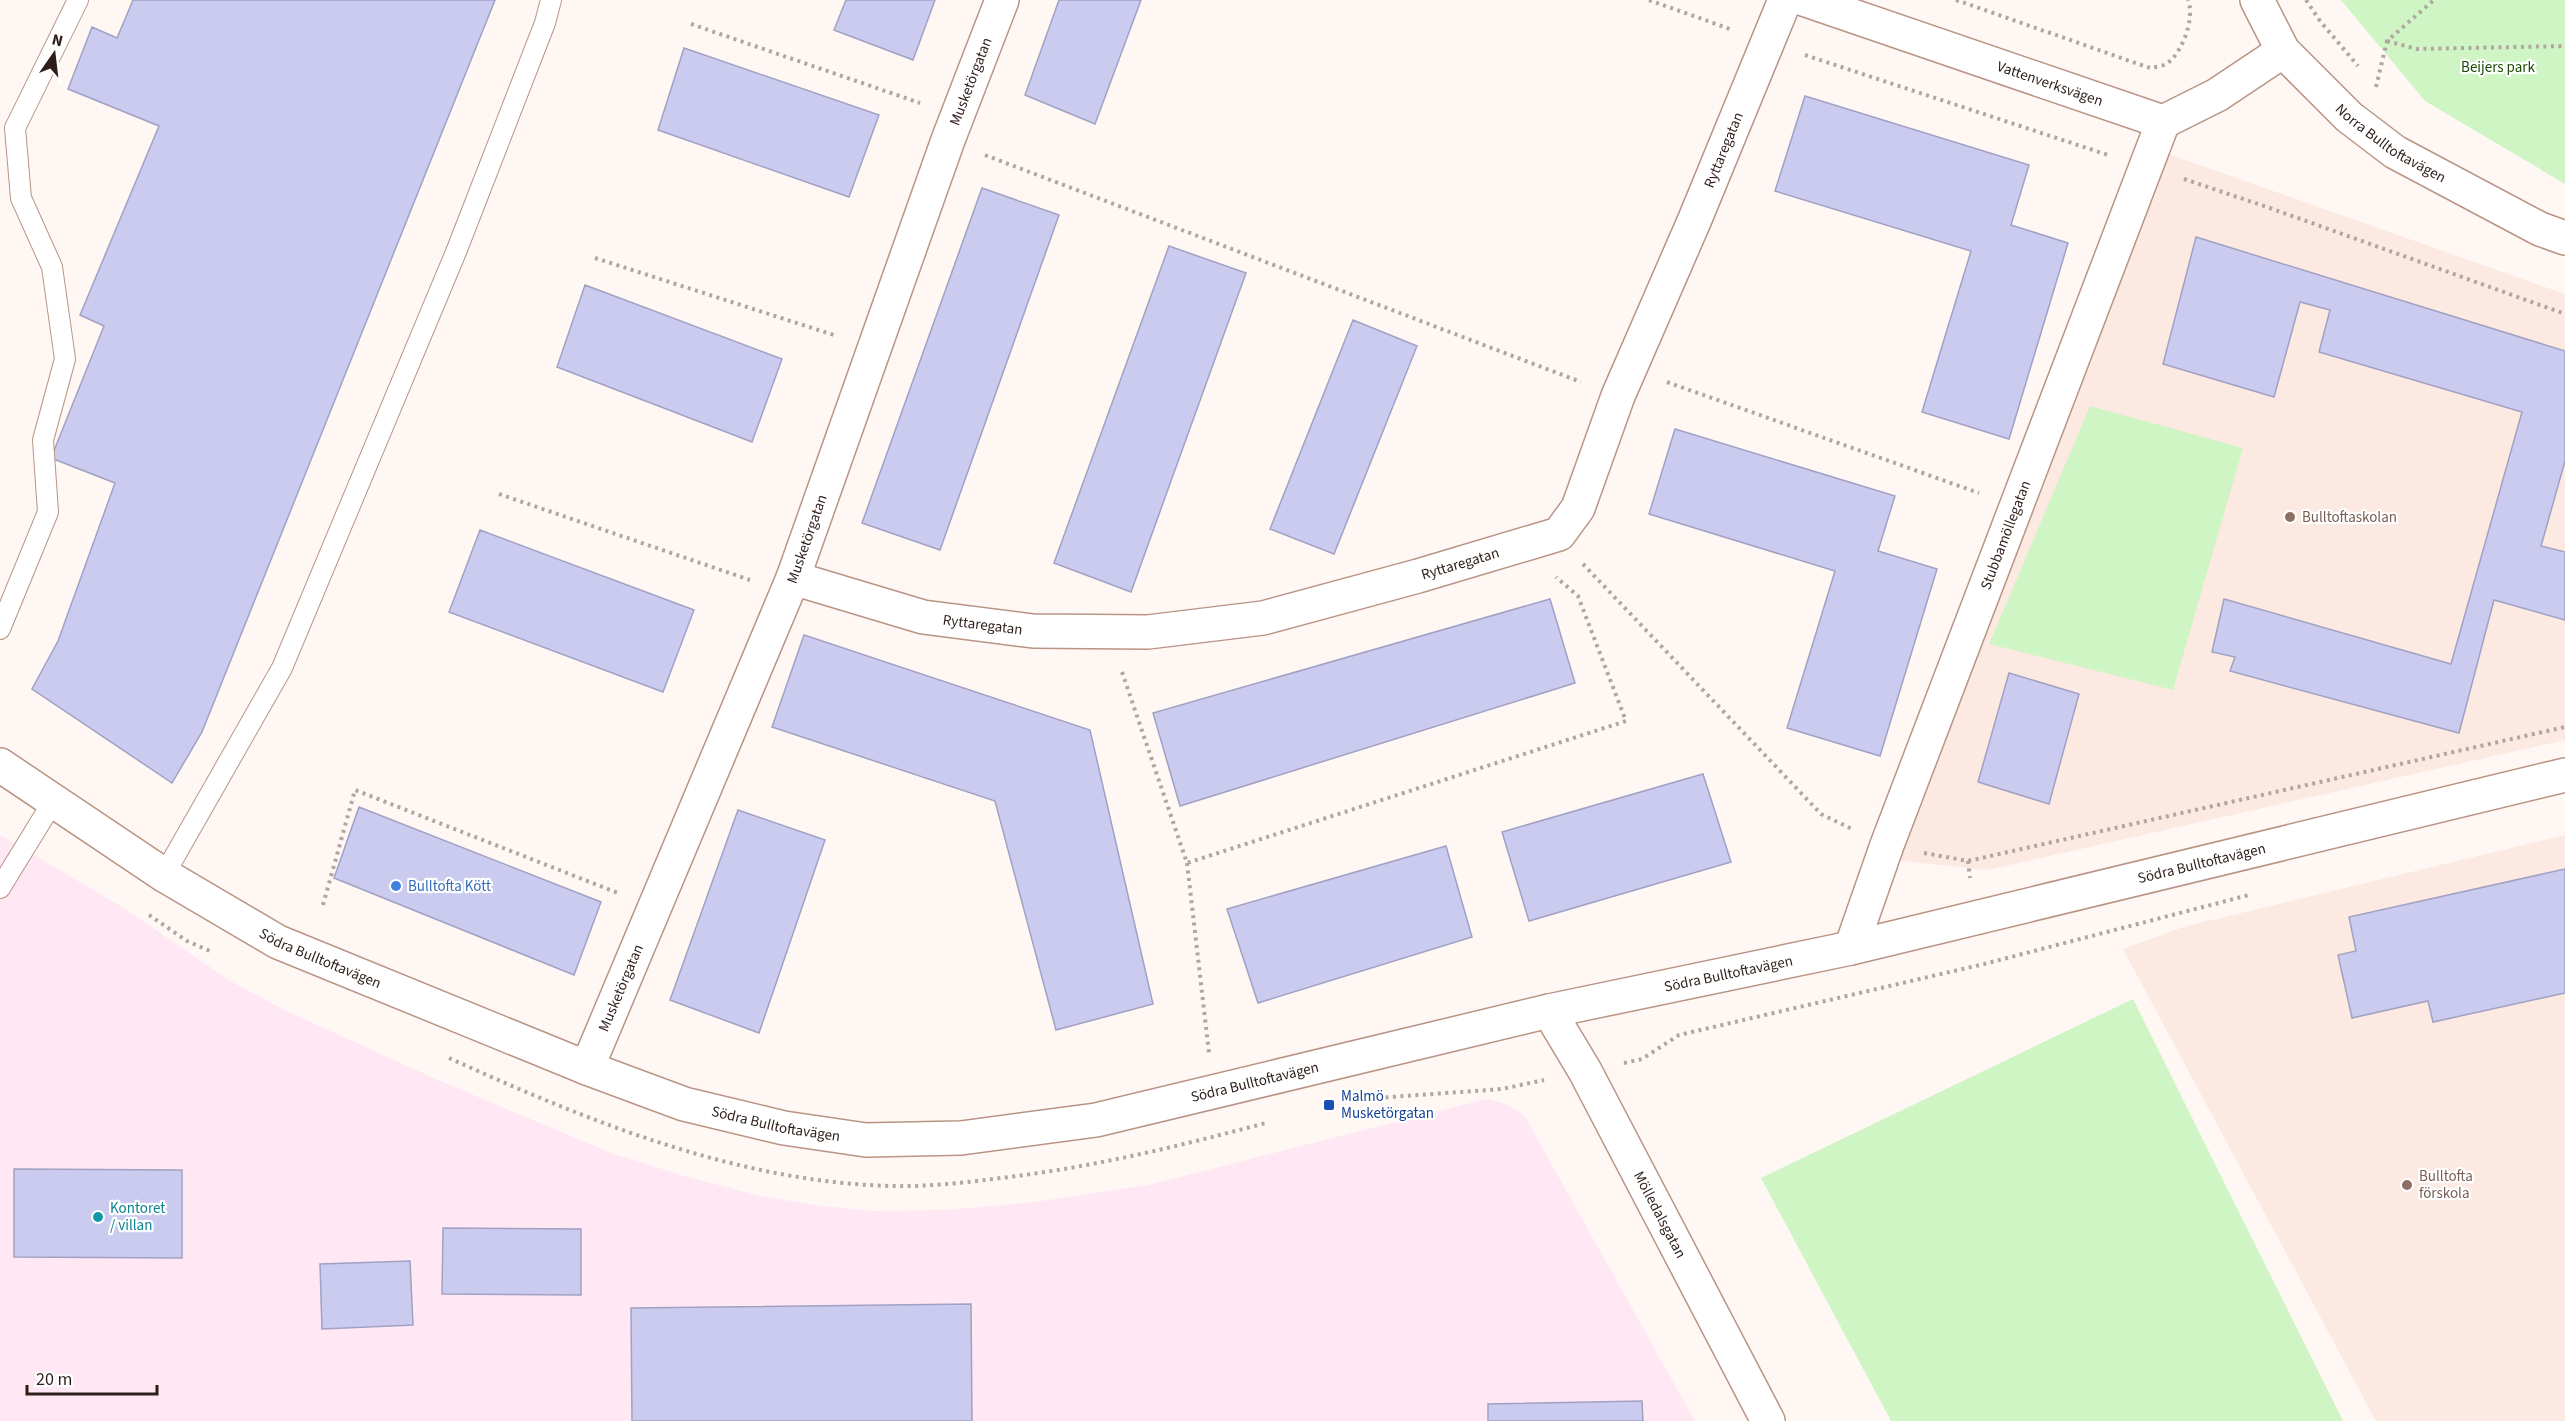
<svg xmlns="http://www.w3.org/2000/svg" width="2565" height="1421" font-family="'Source Sans 3',sans-serif">
  <style>
    .industrial { fill: #ffe7f3 }
    .built { fill: #fce9e1 }
    .green { fill: #d0f5c5 }
    .building { fill: #cacbef; stroke: #a0a1c3; stroke-width: 1.5 }
    .lines { fill: none; stroke-linecap: round; stroke-linejoin: round }
    .service-casing { stroke: #b99485; stroke-width: 22 }
    .minor-casing { stroke: #b99485; stroke-width: 36 }
    .tertiary-casing { stroke: #b99485; stroke-width: 36 }
    .path { stroke: #afa5a1; stroke-width: 4; stroke-dasharray: 3 4.5; stroke-linecap: butt }
    .service { stroke: #fff; stroke-width: 20 }
    .minor { stroke: #fff; stroke-width: 33 }
    .tertiary { stroke: #fff; stroke-width: 33 }
    .education-dot { fill: #8d6e63; stroke: #fff; stroke-width: 2 }
    .shop-dot { fill: #3f7fe0; stroke: #fff; stroke-width: 2 }
    .transit-dot { fill: #1a4fb4; stroke: #fff; stroke-width: 2 }
    .culture-dot { fill: #0f9aa8; stroke: #fff; stroke-width: 2 }
    .labels { text-anchor: middle; dominant-baseline: central; stroke-width: 4.5; stroke-linejoin: round; paint-order: stroke }
    .park-label { font-size: 15px; fill: #1b4a04; stroke: #fff }
    .street-label { font-size: 15px; fill: #2d1e19; stroke: #fff }
    .education-label { font-size: 15px; fill: #785e54; stroke: #fff; text-anchor: start }
    .shop-label { font-size: 15px; fill: #366cbe; stroke: #fff; text-anchor: start }
    .transit-label { font-size: 15px; fill: #164399; stroke: #fff; text-anchor: start }
    .culture-label { font-size: 15px; fill: #0d838f; stroke: #fff; text-anchor: start }
  </style>
  <rect width="100%" height="100%" fill="#fff7f4"/>
  <path class="industrial" d="M 0,835 L 122,907 L 232,982 L 286,1011 L 438,1080 L 611,1153 L 684,1176 L 760,1196 L 820,1206 L 876,1211 L 945,1210 L 1035,1202 L 1148,1185 L 1486,1099 L 1506,1104 L 1524,1115 L 1695,1421 L 0,1421 Z"/>
  <path class="built" d="M 2157,150 L 2565,294 L 2565,740 L 1987,870 L 1902,861 L 1886,849 Z
    M 2565,835 L 2565,1421 L 2376,1421 L 2123,949 L 2183,927 Z"/>
  <path class="green" d="M 2341,0 L 2565,0 L 2565,184 L 2425,101 Z
    M 2090,406 L 2243,448 L 2173,690 L 1989,644 Z
    M 2133,999 L 2343,1421 L 1891,1421 L 1761,1178 Z"/>
  <path class="building" d="M 133,0 L 495,0 L 202,732 L 172,783 L 32,689 L 58,641 L 115,483 L 51,458 L 104,326 L 80,315 L 159,126 L 68,89 L 92,27 L 117,38 Z
    M 846,0 L 935,0 L 913,60 L 834,30 Z
    M 1059,0 L 1141,0 L 1095,124 L 1025,95 Z
    M 684,48 L 879,115 L 849,197 L 658,130 Z
    M 1805,96 L 2029,165 L 2011,225 L 2068,243 L 2009,439 L 1922,412 L 1971,251 L 1775,191 Z
    M 982,188 L 1059,215 L 940,550 L 862,523 Z
    M 2196,237 L 2565,351 L 2565,461 L 2541,546 L 2565,552 L 2565,620 L 2494,600 L 2459,733 L 2230,671 L 2235,657 L 2212,652 L 2224,599 L 2451,664 L 2522,412 L 2319,352 L 2330,310 L 2300,302 L 2274,397 L 2163,364 Z
    M 1169,246 L 1246,273 L 1131,592 L 1054,563 Z
    M 585,285 L 782,359 L 752,442 L 557,367 Z
    M 1353,320 L 1417,346 L 1334,554 L 1270,529 Z
    M 1675,429 L 1895,496 L 1878,551 L 1937,569 L 1880,756 L 1787,728 L 1835,571 L 1649,514 Z
    M 480,530 L 694,610 L 663,692 L 449,612 Z
    M 1550,599 L 1575,683 L 1180,806 L 1153,713 Z
    M 804,635 L 1090,730 L 1153,1004 L 1056,1030 L 995,801 L 772,727 Z
    M 2009,673 L 2079,694 L 2049,804 L 1978,782 Z
    M 1703,774 L 1731,862 L 1529,921 L 1502,832 Z
    M 359,807 L 601,902 L 574,975 L 334,878 Z
    M 738,810 L 825,840 L 759,1033 L 670,1000 Z
    M 1446,846 L 1472,937 L 1258,1003 L 1227,909 Z
    M 2565,869 L 2565,993 L 2433,1022 L 2428,1001 L 2352,1018 L 2338,955 L 2356,951 L 2349,917 Z
    M 14,1169 L 182,1170 L 182,1258 L 14,1257 Z
    M 443,1228 L 581,1229 L 581,1295 L 442,1294 Z
    M 410,1261 L 413,1325 L 322,1329 L 320,1264 Z
    M 971,1304 L 972,1421 L 632,1421 L 631,1308 Z
    M 1642,1401 L 1643,1421 L 1488,1421 L 1488,1404 Z"/>
  <g class="lines">
    <g class="service-casing">
      <path id="service" d="M 0,629 L 48,512 L 43,440 L 65,359 L 52,267 L 21,198 L 15,128 L 78,0
        M 164,875 L 282,668 L 456,252 L 545,23 L 551,0
        M 0,888 L 54,800"/>
    </g>
    <g class="minor-casing">
      <g id="minor">
        <path id="s1" d="M 1806,0 L 2163,122 L 2217,95 L 2283,51"/>
        <path id="s2" d="M 2257,0 L 2283,51 L 2349,117 L 2395,152 L 2540,229 L 2565,238"/>
        <path id="s3" d="M 793,578 L 923,617 L 1033,631 L 1148,632 L 1263,618 L 1418,576 L 1559,534 L 1578,508 L 1618,396 L 1695,219 L 1785,0"/>
        <path id="s4" d="M 1851,948 L 1887,845 L 2163,122"/>
        <path id="s5" d="M 1549,1011 L 1585,1071 L 1768,1421"/>
        <path id="s6" d="M 587,1068 L 793,578 L 948,140 L 1002,0"/>
      </g>
    </g>
    <g class="tertiary-casing">
      <g id="tertiary">
        <path id="s7" d="M 0,765 L 164,875 L 278,942 L 587,1068 L 684,1104 L 784,1128 L 866,1140 L 961,1138 L 1096,1120 L 1549,1011 L 1851,948 L 2565,775"/>
      </g>
    </g>
    <path class="path" d="M 1649,0 L 1730,29
      M 1956,0 L 2150,68 C 2156,67 2165,66 2169,62 C 2183,50 2195,18 2188,0
      M 2306,0 L 2320,21 L 2358,66
      M 691,24 L 920,103
      M 2387,41 L 2417,49 L 2565,46
      M 1805,55 L 2108,155
      M 2376,87 L 2387,41 L 2434,0
      M 985,155 L 1581,382
      M 2184,179 L 2270,208 L 2565,314
      M 595,258 L 837,336
      M 1667,382 L 1979,493
      M 499,494 L 750,580
      M 1583,564 L 1821,814 L 1852,829
      M 1122,672 L 1187,863 L 1626,721 L 1578,596 L 1556,577
      M 1924,853 L 1968,861 L 2565,727
      M 1968,861 L 1970,878
      M 1187,863 L 1209,1053
      M 323,905 L 355,790 L 618,893
      M 149,915 L 187,941 L 210,951
      M 449,1058 C 588,1121 737,1182 891,1186 C 930,1187 970,1182 1009,1177 C 1098,1166 1179,1146 1266,1123
      M 1624,1063 L 1642,1059 L 1679,1035 L 1984,964 L 2249,895
      M 1363,1099 L 1502,1089 L 1544,1080"/>
    <use href="#service" class="service"/>
    <use href="#minor" class="minor"/>
    <use href="#tertiary" class="tertiary"/>
  </g>
  <g class="education-dot">
    <circle cx="2290" cy="517" r="6"/>
    <circle cx="2407" cy="1185" r="6"/>
  </g>
  <circle class="shop-dot" cx="396" cy="886" r="6"/>
  <rect class="transit-dot" x="1323" y="1099" width="12" height="12" rx="3"/>
  <circle class="culture-dot" cx="98" cy="1217" r="6"/>
  <g class="labels">
    <g class="park-label">
      <text x="2498" y="67">Beijers park</text>
    </g>
    <g class="street-label">
      <text stroke="none"><textPath href="#s6" startOffset="1059">Musketörgatan</textPath></text>
      <text stroke="none"><textPath href="#s1" startOffset="258">Vattenverksvägen</textPath></text>
      <text stroke="none"><textPath href="#s2" startOffset="200">Norra Bulltoftavägen</textPath></text>
      <text stroke="none"><textPath href="#s3" startOffset="1204">Ryttaregatan</textPath></text>
      <text stroke="none"><textPath href="#s4" startOffset="441">Stubbamöllegatan</textPath></text>
      <text stroke="none"><textPath href="#s6" startOffset="573">Musketörgatan</textPath></text>
      <text stroke="none"><textPath href="#s3" startOffset="682">Ryttaregatan</textPath></text>
      <text stroke="none"><textPath href="#s3" startOffset="196">Ryttaregatan</textPath></text>
      <text stroke="none"><textPath href="#s7" startOffset="2319">Södra Bulltoftavägen</textPath></text>
      <text stroke="none"><textPath href="#s7" startOffset="375">Södra Bulltoftavägen</textPath></text>
      <text stroke="none"><textPath href="#s7" startOffset="1833">Södra Bulltoftavägen</textPath></text>
      <text stroke="none"><textPath href="#s6" startOffset="87">Musketörgatan</textPath></text>
      <text stroke="none"><textPath href="#s7" startOffset="1347">Södra Bulltoftavägen</textPath></text>
      <text stroke="none"><textPath href="#s7" startOffset="861">Södra Bulltoftavägen</textPath></text>
      <text stroke="none"><textPath href="#s5" startOffset="232">Mölledalsgatan</textPath></text>
    </g>
    <g class="education-label">
      <text x="2302" y="517">Bulltoftaskolan</text>
      <text x="2419" y="1176">Bulltofta<tspan x="2419" dy="17">förskola</tspan></text>
    </g>
    <g class="shop-label">
      <text x="408" y="886">Bulltofta Kött</text>
    </g>
    <g class="transit-label">
      <text x="1341" y="1096">Malmö<tspan x="1341" dy="17">Musketörgatan</tspan></text>
    </g>
    <g class="culture-label">
      <text x="110" y="1208">Kontoret<tspan x="110" dy="17">/ villan</tspan></text>
    </g>
  </g>
  <g transform="translate(54 54) rotate(14)" stroke="#ffffff" stroke-width="4.5" paint-order="stroke">
  <path d="M0-4.5L10 22L0 15L-10 22Z" fill="#2d1e19"/>
  <text y="-9" font-size="16" font-weight="bold" text-anchor="middle" fill="#2d1e19">N</text>
  </g>
  <path d="M27 1385v9h130v-9" fill="none" stroke="#2d1e19" stroke-width="3"/>
  <text x="36" y="1385" font-size="18" fill="#2d1e19" stroke="#ffffff" stroke-width="4.5" paint-order="stroke">20 m</text>
</svg>
